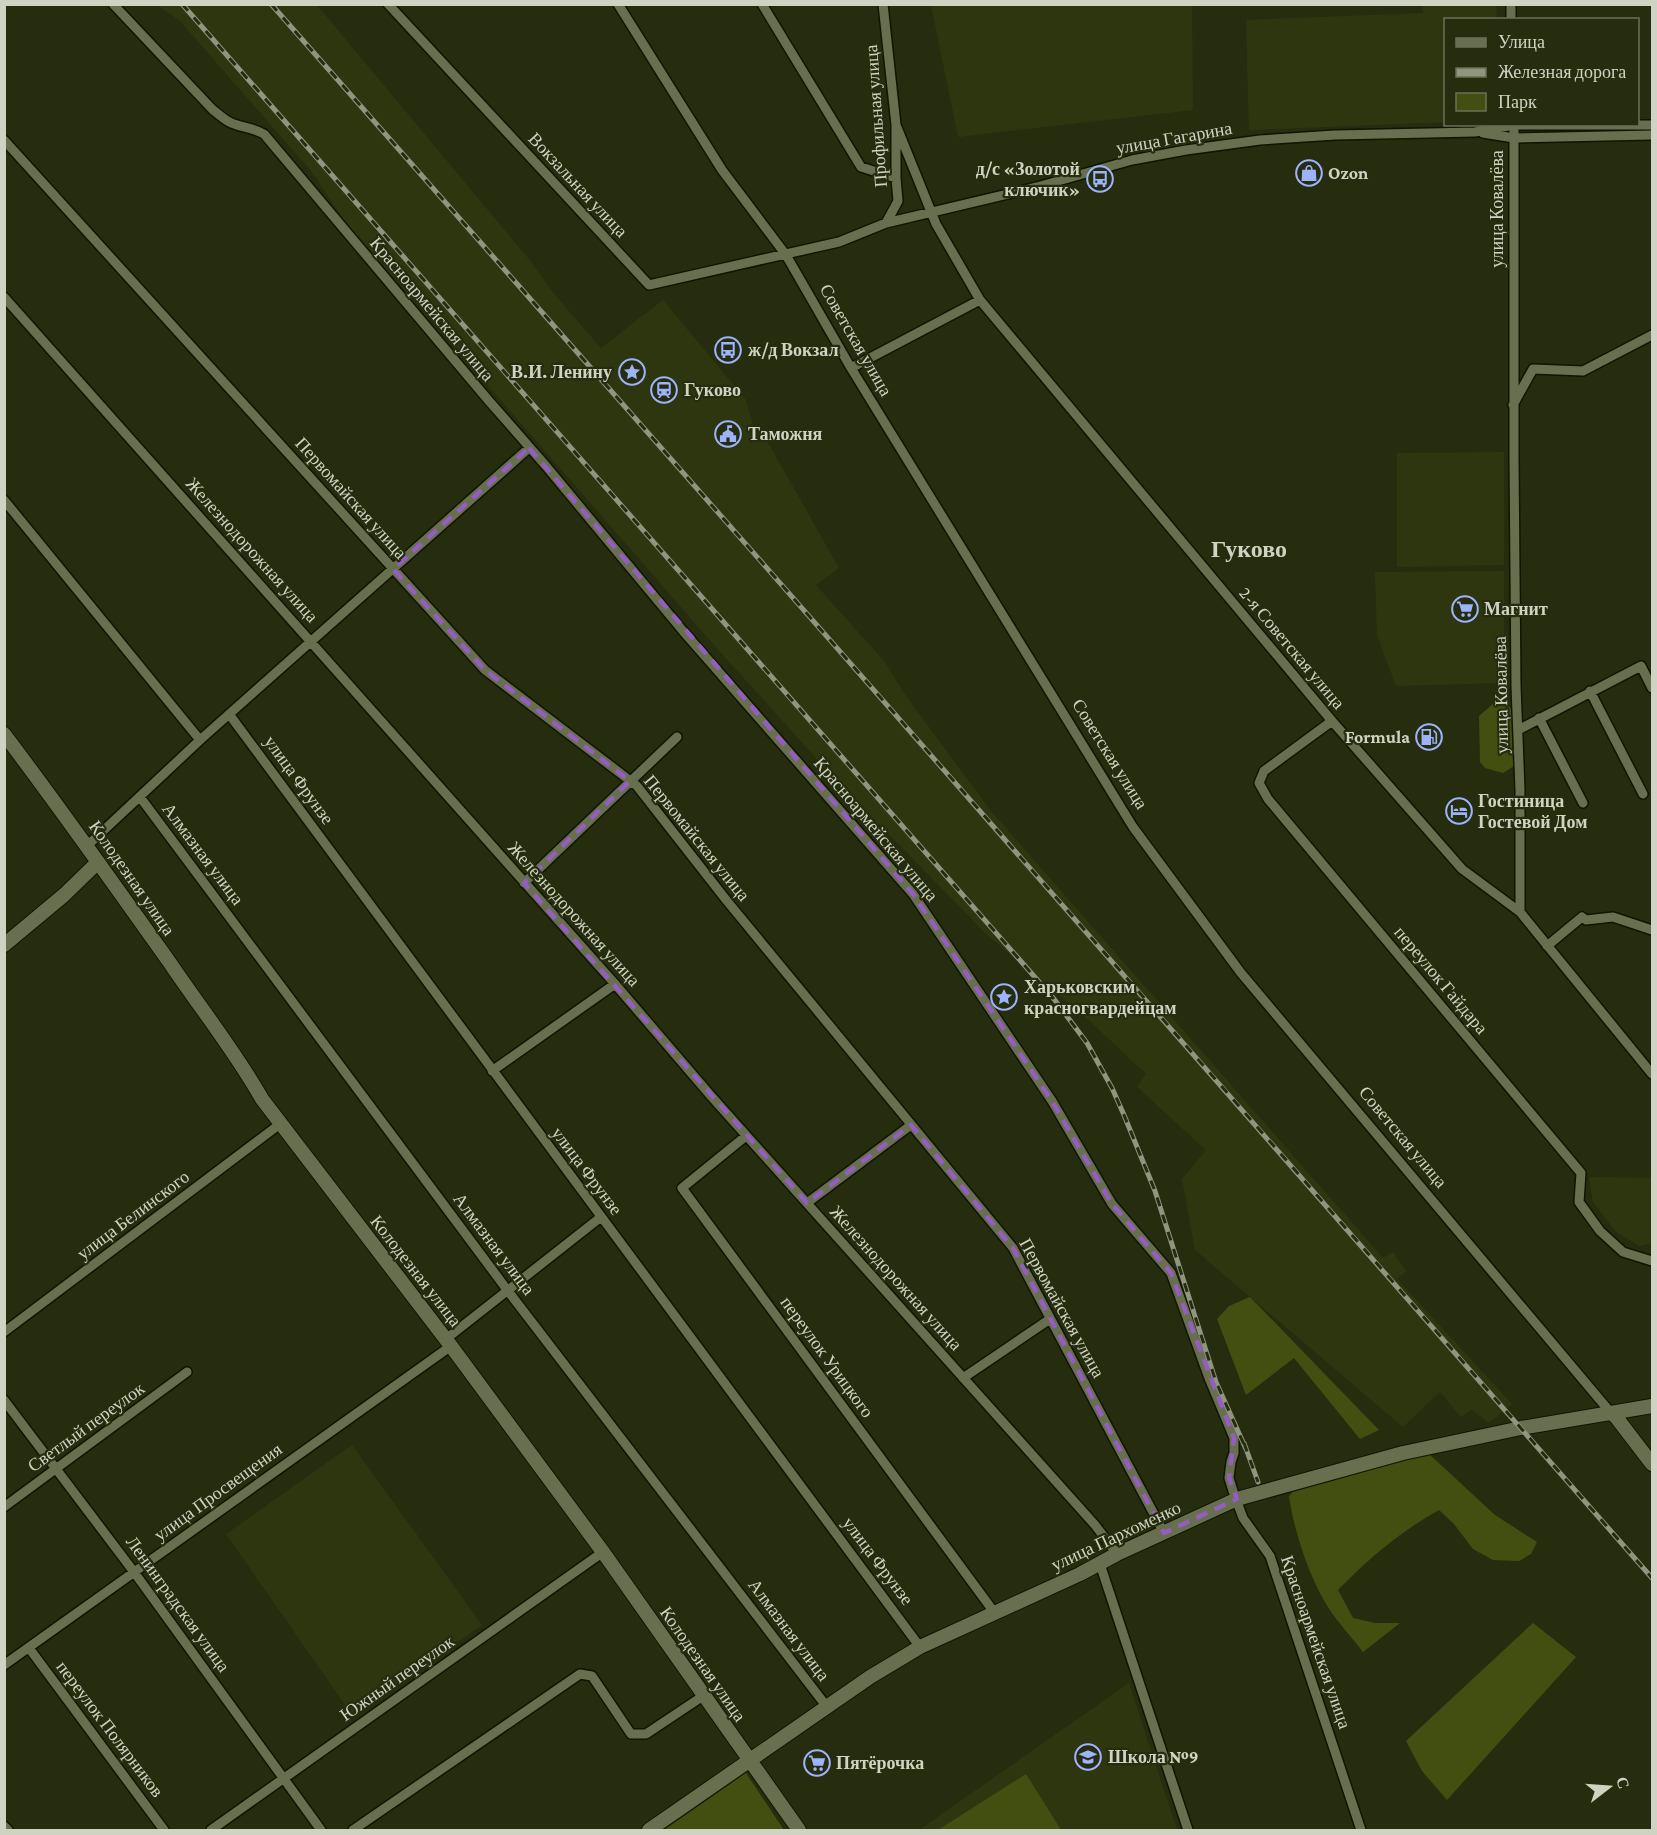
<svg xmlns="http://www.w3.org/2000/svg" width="1657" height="1835" font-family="'Crimson Pro',serif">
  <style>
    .built { fill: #2e3610 }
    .green { fill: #434f10 }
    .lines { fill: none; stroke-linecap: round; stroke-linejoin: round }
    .street-casing { stroke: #0f1500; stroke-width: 12 }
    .secondary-casing { stroke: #0f1500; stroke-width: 16 }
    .street { stroke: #676f4f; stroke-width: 9 }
    .secondary { stroke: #676f4f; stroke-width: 14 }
    .rail-casing { stroke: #8f957e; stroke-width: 5 }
    .rail { stroke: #262d0f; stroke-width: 3; stroke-dasharray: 9; stroke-linecap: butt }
    .marked { fill: none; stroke: #945ec0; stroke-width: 4.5; stroke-dasharray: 12 8; stroke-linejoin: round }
    .labels { text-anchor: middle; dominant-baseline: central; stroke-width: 4.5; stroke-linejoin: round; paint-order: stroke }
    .street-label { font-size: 18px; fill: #cfd4c2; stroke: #262d0f }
    .poi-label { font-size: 18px; font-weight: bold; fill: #cfd4c2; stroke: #262d0f; text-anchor: start }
    .district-label { font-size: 24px; font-weight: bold; fill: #cfd4c2; stroke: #262d0f }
  </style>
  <rect width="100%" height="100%" fill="#262d0f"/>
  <path class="built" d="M 157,5 L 317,5 L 528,258 L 555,295 L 601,348 L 663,300 L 746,400 L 752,422 L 770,446 L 839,568 L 816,585 L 884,661 L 906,696 L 991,811 L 1383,1258 L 1393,1252 L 1406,1271 L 1397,1279 L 1512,1404 L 1489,1423 L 1472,1410 L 1461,1417 L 1440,1392 L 1403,1427 L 1195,1250 L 1182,1179 L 1206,1150 L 1137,1087 L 1146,1074 L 1091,1022 L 985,933 L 834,778 L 714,645 L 342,218 L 312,172 L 179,20 Z
    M 931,5 L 1192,5 L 1193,110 L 958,137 Z
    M 1423,5 L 1496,5 L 1497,19 L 1446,20 L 1445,122 L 1249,130 L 1246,20 L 1423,13 Z
    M 1504,452 L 1504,565 L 1397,567 L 1397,453 Z
    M 1504,571 L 1504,683 L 1396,686 L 1377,635 L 1375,572 Z
    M 1589,1177 L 1652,1178 L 1652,1243 L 1640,1246 L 1616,1232 L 1593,1202 Z
    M 352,1445 L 482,1625 L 352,1715 L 226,1534 Z
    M 1129,1683 L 1177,1830 L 919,1830 Z"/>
  <path class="green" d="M 1502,702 L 1509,706 L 1514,712 L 1514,766 L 1503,773 L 1485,768 L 1480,762 L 1479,716 L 1493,704 Z
    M 1250,1297 L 1379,1430 L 1360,1439 L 1294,1358 L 1246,1395 L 1217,1319 L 1229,1306 Z
    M 1428,1453 L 1495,1515 L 1537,1542 L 1531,1554 L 1519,1561 L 1493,1560 L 1473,1549 L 1454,1524 L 1439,1510 C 1401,1531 1368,1559 1338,1590 L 1353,1618 L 1375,1623 L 1400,1623 L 1363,1652 C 1352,1637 1338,1623 1328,1607 C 1309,1577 1294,1531 1289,1496 L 1299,1485 Z
    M 1533,1623 L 1576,1657 L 1447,1800 L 1422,1771 L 1406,1741 Z
    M 746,1773 L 784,1830 L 664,1830 Z
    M 1026,1774 L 1061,1830 L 938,1830 Z"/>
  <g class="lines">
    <g class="street-casing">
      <path id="street" d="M 113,4 L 213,110 C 220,115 226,122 234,124 C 245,128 254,128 264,134 L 489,401 L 546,466 L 683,631 L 913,894 L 1052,1101 L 1112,1204 L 1171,1273 L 1209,1378 L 1234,1438 L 1234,1453 L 1231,1462 L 1229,1478 L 1233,1491 L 1243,1518 L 1270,1556 L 1361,1830
        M 388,4 L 649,285 L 839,242 L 886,223 L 1037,187 L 1132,160 L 1186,150 L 1260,140 L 1335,135 L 1475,132 L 1514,125 L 1652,125
        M 618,4 L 722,170 L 786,255 L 851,368 L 1133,827 L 1241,973 L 1611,1413
        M 762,4 L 861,167 L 896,178
        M 883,4 L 896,125 L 896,178 L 898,201 L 886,223
        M 1511,4 L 1511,20
        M 1514,124 L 1514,458 L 1516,686 L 1520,790 L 1520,912 L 1652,1074
        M 896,125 L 936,224 L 980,300 L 1332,721 L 1462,869 L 1520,912
        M 1483,133 L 1514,138 L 1652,135
        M 4,140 L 485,670 L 637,786 L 727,901 L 1013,1248 L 1164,1533
        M 4,297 L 615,984 L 711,1096 L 1095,1525 L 1117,1554
        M 851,368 L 980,300
        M 1513,405 L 1533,369 L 1583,371 L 1652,335
        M 4,500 L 200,740
        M 1590,691 L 1643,794
        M 229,714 L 920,1647
        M 1539,718 L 1583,803
        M 1332,721 L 1264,771 L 1259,783 L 1268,799 L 1581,1173 L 1579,1202 L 1600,1231 L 1623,1252 L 1652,1261
        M 1518,730 L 1641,666 L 1652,688
        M 140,797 L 508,1291 L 827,1707
        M 88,845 L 200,740 L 529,448
        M 524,883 L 677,737
        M 1547,946 L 1582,917 L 1586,920 L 1613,917 L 1652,930
        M 492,1071 L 615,984
        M 746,1136 L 682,1188 L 994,1612
        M 807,1203 L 911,1125
        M 4,1332 L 280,1124
        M 446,1339 L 601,1217
        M 963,1378 L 1050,1319
        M 4,1400 L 134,1572 L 321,1830
        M 4,1507 L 187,1372
        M 1100,1564 L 1188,1830
        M 29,1648 L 164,1830
        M 4,1665 L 451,1346
        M 4,1826 L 8,1830
        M 211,1830 L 603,1552
        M 353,1830 L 580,1674 L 592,1676 L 631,1734 L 646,1734 L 703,1696"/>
    </g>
    <g class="secondary-casing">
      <path id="secondary" d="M 4,734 C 61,809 115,886 170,963 C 201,1009 235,1051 262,1099 L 451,1346 L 603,1552 L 799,1830
        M 4,945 L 64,895 L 98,862
        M 1611,1413 L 1616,1417 L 1652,1464
        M 649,1830 L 870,1677 L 920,1647 L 1080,1574 L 1117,1554 L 1237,1499 L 1403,1453 L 1521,1428 L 1652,1406"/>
    </g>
    <use href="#street" class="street"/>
    <use href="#secondary" class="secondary"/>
    <g class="rail-casing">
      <path id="rail" d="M 182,4 L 1054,999 L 1087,1043 L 1112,1088 L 1124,1115 L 1155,1191 L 1216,1382 L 1246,1449
        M 271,4 C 732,528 1193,1053 1652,1578
        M 1244,1443 L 1258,1482"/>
    </g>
    <use href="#rail" class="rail"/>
  </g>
  <path class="marked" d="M 529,448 L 913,894 L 1052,1101 L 1112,1204 L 1171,1273 L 1234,1438 L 1229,1478 L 1237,1499 L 1164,1533 L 1013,1248 L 911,1125 L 807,1203 L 524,883 L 630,781 L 485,670 L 393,569 Z"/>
  <defs>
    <g id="shop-ring" transform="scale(1.35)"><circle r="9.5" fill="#262d0f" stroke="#9db4fd" stroke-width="1.5"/><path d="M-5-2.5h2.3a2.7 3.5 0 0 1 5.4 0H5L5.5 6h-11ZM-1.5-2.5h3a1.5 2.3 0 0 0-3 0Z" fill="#9db4fd"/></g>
    <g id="bus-ring" transform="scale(1.35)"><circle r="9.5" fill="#262d0f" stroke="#9db4fd" stroke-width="1.5"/><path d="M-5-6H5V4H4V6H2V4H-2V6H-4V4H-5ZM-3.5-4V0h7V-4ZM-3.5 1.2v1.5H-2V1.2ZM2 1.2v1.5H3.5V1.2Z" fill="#9db4fd"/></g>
    <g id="sight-ring" transform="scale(1.35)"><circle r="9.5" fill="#262d0f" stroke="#9db4fd" stroke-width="1.5"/><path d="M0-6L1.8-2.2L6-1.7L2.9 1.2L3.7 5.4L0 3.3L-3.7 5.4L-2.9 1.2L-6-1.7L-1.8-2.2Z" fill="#9db4fd"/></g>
    <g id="station-ring" transform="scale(1.35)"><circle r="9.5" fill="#262d0f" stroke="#9db4fd" stroke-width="1.5"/><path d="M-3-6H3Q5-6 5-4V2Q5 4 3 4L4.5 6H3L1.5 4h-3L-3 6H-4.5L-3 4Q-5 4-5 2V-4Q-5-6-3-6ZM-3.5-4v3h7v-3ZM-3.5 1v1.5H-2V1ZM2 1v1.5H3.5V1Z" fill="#9db4fd"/></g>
    <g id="civic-ring" transform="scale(1.35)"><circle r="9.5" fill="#262d0f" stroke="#9db4fd" stroke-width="1.5"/><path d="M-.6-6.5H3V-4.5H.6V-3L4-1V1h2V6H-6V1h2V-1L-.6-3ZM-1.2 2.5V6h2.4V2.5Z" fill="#9db4fd"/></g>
    <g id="supermarket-ring" transform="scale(1.35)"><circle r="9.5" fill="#262d0f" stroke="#9db4fd" stroke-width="1.5"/><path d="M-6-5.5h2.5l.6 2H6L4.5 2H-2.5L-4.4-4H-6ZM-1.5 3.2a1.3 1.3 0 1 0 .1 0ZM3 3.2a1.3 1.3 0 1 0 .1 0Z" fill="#9db4fd"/></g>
    <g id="fuel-ring" transform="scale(1.35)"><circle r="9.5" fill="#262d0f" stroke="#9db4fd" stroke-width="1.5"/><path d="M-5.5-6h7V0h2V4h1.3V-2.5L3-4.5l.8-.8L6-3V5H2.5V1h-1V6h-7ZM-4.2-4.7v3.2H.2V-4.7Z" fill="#9db4fd"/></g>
    <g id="hotel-ring" transform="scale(1.35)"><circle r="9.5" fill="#262d0f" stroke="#9db4fd" stroke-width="1.5"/><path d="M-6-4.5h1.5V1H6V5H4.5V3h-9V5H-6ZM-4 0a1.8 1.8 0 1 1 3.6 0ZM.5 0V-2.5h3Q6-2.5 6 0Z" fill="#9db4fd"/></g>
    <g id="school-ring" transform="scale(1.35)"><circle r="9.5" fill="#262d0f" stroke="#9db4fd" stroke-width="1.5"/><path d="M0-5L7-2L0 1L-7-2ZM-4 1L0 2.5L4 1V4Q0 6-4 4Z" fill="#9db4fd"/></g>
  </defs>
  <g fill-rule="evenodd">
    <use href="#shop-ring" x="1309" y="173"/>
    <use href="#bus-ring" x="1100" y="179"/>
    <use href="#bus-ring" x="728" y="350"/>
    <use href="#sight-ring" x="632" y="372"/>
    <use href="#station-ring" x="664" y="390"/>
    <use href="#civic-ring" x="728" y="434"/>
    <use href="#supermarket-ring" x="1465" y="609"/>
    <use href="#fuel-ring" x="1429" y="737"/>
    <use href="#hotel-ring" x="1459" y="811"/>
    <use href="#sight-ring" x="1004" y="997"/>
    <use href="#school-ring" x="1088" y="1757"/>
    <use href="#supermarket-ring" x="817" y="1763"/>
  </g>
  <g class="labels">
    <g class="street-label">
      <text transform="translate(876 116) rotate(-94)">Профильная улица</text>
      <text transform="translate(1174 138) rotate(-10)">улица Гагарина</text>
      <text transform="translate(578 185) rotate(47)">Вокзальная улица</text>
      <text transform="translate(1497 209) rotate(-90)">улица Ковалёва</text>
      <text transform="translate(432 309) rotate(50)">Красноармейская улица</text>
      <text transform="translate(856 340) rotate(60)">Советская улица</text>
      <text transform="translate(351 498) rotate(48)">Первомайская улица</text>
      <text transform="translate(252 550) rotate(48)">Железнодорожная улица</text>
      <text transform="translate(1292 648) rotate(50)">2-я Советская улица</text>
      <text transform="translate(1501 695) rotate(-91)">улица Ковалёва</text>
      <text transform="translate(1110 754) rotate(58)">Советская улица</text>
      <text transform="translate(299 780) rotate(54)">улица Фрунзе</text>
      <text transform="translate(876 829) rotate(50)">Красноармейская улица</text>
      <text transform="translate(697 838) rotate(51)">Первомайская улица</text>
      <text transform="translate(203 854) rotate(53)">Алмазная улица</text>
      <text transform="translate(132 878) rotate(55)">Колодезная улица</text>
      <text transform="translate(574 914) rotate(48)">Железнодорожная улица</text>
      <text transform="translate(1441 980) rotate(50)">переулок Гайдара</text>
      <text transform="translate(1403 1137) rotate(50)">Советская улица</text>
      <text transform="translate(587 1171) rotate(53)">улица Фрунзе</text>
      <text transform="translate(133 1215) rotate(-37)">улица Белинского</text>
      <text transform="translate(494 1244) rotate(53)">Алмазная улица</text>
      <text transform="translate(416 1271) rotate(52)">Колодезная улица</text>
      <text transform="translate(896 1278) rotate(48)">Железнодорожная улица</text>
      <text transform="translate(1062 1308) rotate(61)">Первомайская улица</text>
      <text transform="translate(827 1357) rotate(54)">переулок Урицкого</text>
      <text transform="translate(86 1427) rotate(-36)">Светлый переулок</text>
      <text transform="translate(218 1492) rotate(-36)">улица Просвещения</text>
      <text transform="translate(1116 1536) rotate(-25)">улица Пархоменко</text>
      <text transform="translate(878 1561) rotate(53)">улица Фрунзе</text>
      <text transform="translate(178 1604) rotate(54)">Ленинградская улица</text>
      <text transform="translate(789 1630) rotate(53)">Алмазная улица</text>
      <text transform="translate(1316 1642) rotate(71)">Красноармейская улица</text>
      <text transform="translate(703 1664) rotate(55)">Колодезная улица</text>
      <text transform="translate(397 1678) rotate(-35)">Южный переулок</text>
      <text transform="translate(110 1729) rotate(53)">переулок Полярников</text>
    </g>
    <g class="poi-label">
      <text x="1080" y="169" text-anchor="end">д/с «Золотой<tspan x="1080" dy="21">ключик»</tspan></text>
      <text x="1328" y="173">Ozon</text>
      <text x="748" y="350">ж/д Вокзал</text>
      <text x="612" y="372" text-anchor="end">В.И. Ленину</text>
      <text x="684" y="390">Гуково</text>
      <text x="748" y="434">Таможня</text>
      <text x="1484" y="609">Магнит</text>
      <text x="1410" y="737" text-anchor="end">Formula</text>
      <text x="1478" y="801">Гостиница<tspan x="1478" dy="21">Гостевой Дом</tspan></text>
      <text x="1024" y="987">Харьковским<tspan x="1024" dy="21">красногвардейцам</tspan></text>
      <text x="1108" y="1757">Школа №9</text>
      <text x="836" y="1763">Пятёрочка</text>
    </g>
    <g class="district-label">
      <text x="1249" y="548">Гуково</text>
    </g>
  </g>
  <rect width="1657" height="1835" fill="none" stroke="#cfd4c2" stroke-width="12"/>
  <rect x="1444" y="18" width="195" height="108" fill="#262d0f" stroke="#6a7057" stroke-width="1.5"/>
  <rect x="1456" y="38" width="30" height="9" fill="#676f4f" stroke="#6a7057" stroke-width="1.5"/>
  <text x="1498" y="48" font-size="18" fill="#cfd4c2">Улица</text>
  <rect x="1456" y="68" width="30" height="9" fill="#8f957e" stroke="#6a7057" stroke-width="1.5"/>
  <text x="1498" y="78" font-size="18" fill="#cfd4c2">Железная дорога</text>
  <rect x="1456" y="93" width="30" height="18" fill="#434f10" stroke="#6a7057" stroke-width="1.5"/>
  <text x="1498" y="108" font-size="18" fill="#cfd4c2">Парк</text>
  <g transform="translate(1609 1787) rotate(73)" stroke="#262d0f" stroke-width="4.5" paint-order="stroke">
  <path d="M0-4.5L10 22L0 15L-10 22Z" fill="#cfd4c2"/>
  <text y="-9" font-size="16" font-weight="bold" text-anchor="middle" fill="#cfd4c2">С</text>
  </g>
</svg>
